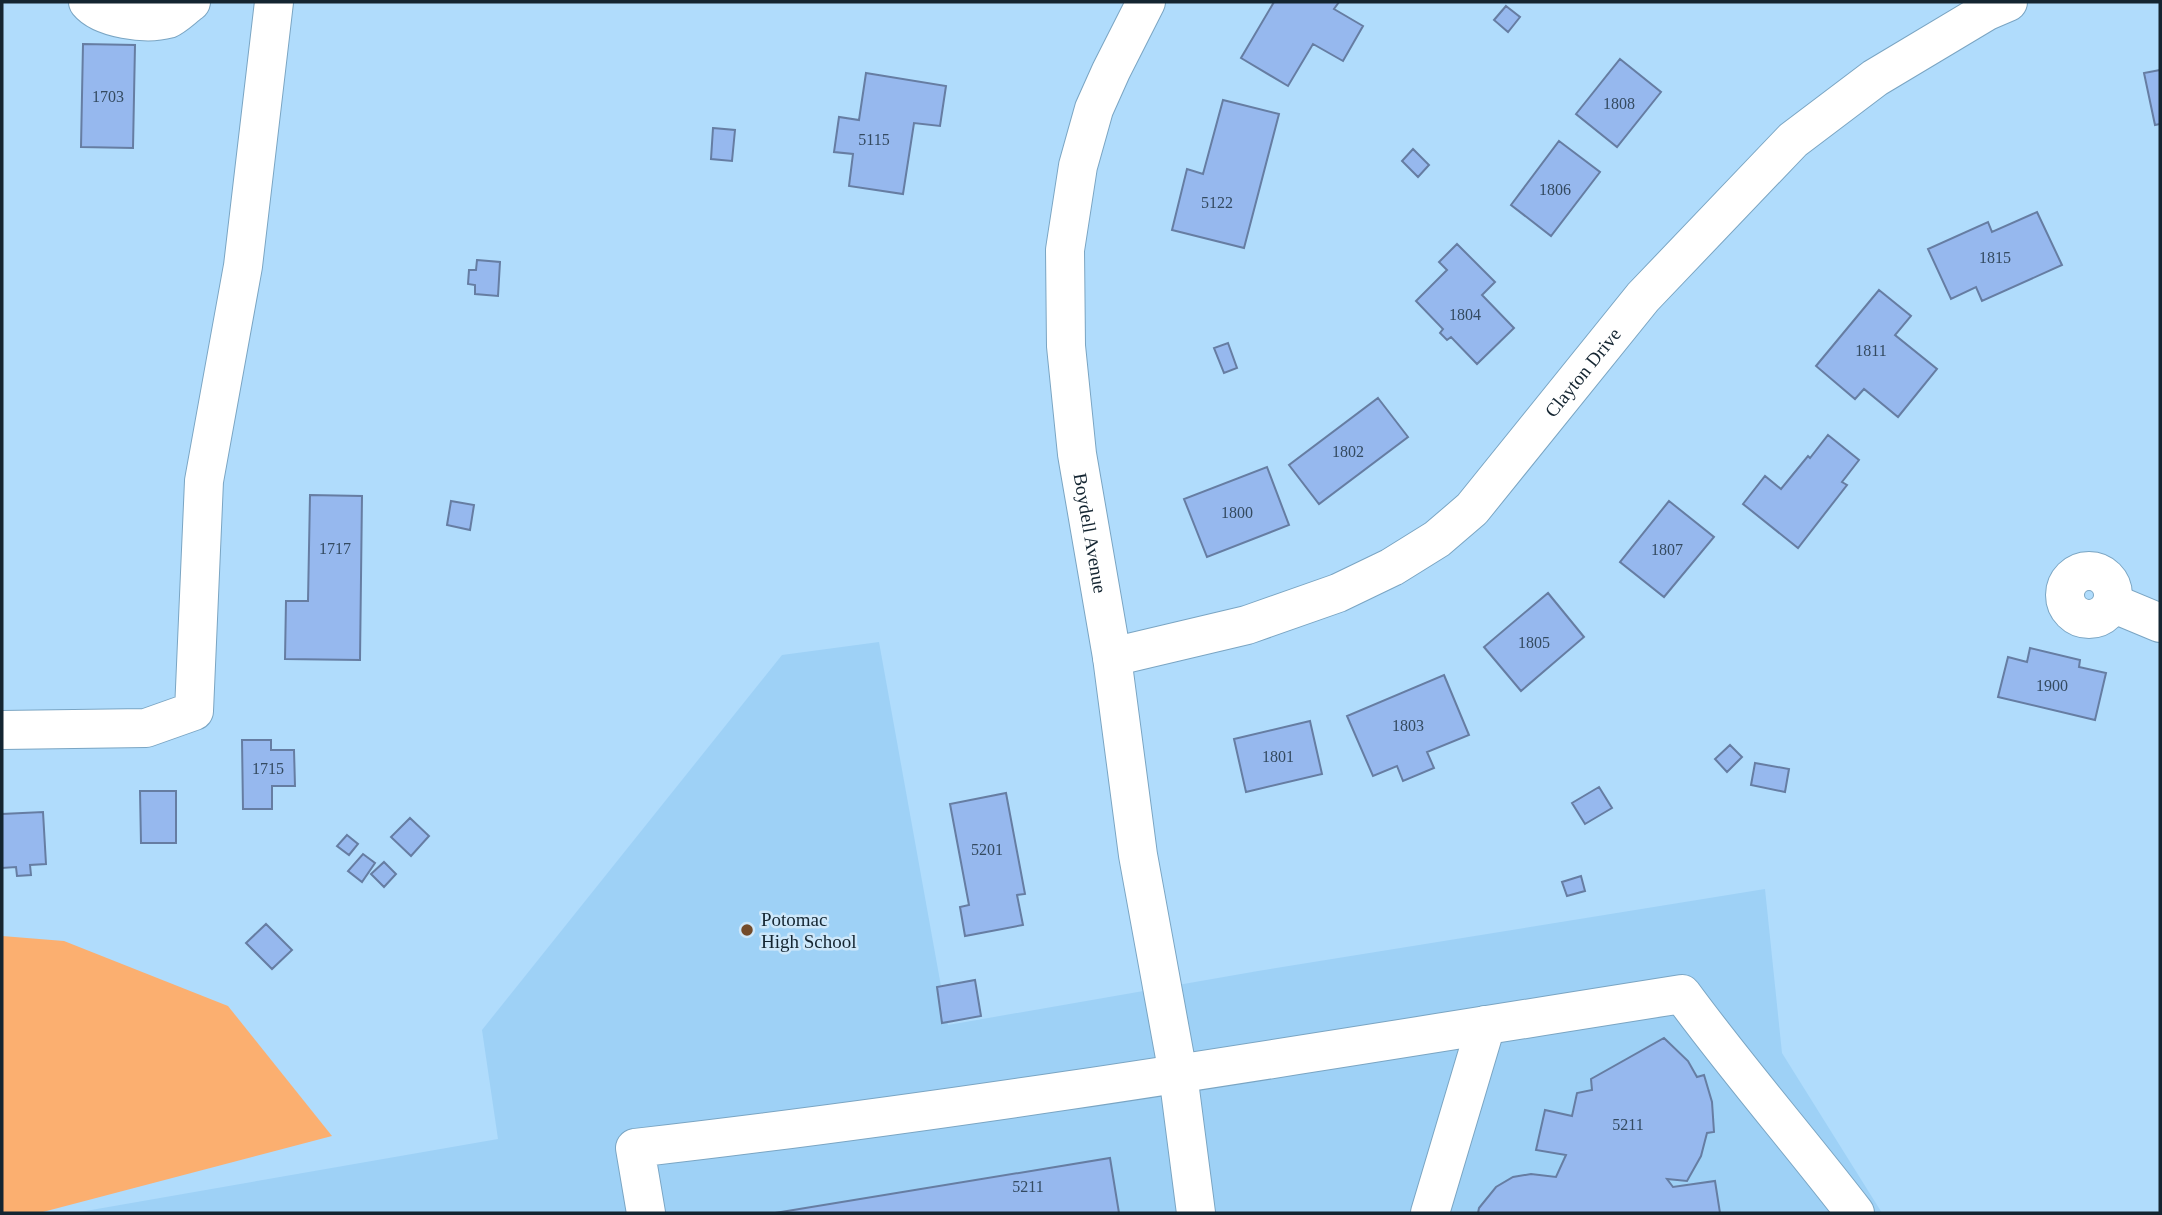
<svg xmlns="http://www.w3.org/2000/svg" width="2162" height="1215" font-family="Georgia,serif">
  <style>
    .built { fill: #9ed1f6 }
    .green { fill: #fbaf70 }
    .building { fill: #96b8ee; stroke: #667da2; stroke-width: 2 }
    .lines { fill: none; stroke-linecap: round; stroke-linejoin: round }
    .minor-casing { stroke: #7aa5c3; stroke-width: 40 }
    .minor { stroke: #fff; stroke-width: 38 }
    .poi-dot { fill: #734b2a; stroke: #cde7fa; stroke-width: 2.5 }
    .labels { text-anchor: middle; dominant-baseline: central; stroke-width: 5; stroke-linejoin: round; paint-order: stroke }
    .number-label { font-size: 16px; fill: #344a60 }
    .street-label { font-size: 19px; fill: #142531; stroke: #cde7fa }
    .poi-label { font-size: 19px; fill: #142531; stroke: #cde7fa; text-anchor: start }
  </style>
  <rect width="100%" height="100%" fill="#b0dcfc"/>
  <path class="built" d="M 879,642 L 948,1025 L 1258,971 L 1765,889 L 1782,1053 L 1882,1213 L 74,1213 L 498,1139 L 482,1030 L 782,655 Z"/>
  <path class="green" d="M 2,936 L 64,941 L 228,1006 L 332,1136 L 39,1213 L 2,1213 Z"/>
  <path class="building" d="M 1274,2 L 1339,2 L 1334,9 L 1363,26 L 1343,61 L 1313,44 L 1288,86 L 1241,58 Z
    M 1506,6 L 1520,17 L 1508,32 L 1494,20 Z
    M 83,44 L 135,45 L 133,148 L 81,147 Z
    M 1620,59 L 1661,92 L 1617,147 L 1576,114 Z
    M 2160,70 L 2160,124 L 2155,125 L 2144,73 Z
    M 866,73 L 946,86 L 940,126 L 914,123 L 903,194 L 849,186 L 853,154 L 834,152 L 839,117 L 859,120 Z
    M 1223,100 L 1279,114 L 1244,248 L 1172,230 L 1187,169 L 1203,174 Z
    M 713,128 L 735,130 L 732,161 L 711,159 Z
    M 1559,141 L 1600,172 L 1551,236 L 1511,205 Z
    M 1413,149 L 1429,165 L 1418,177 L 1402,161 Z
    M 2037,212 L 2062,265 L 1982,301 L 1976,287 L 1951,299 L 1928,249 L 1988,222 L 1992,232 Z
    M 1457,244 L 1495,282 L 1482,295 L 1514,328 L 1477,364 L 1451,337 L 1447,340 L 1440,333 L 1443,329 L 1416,301 L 1447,270 L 1439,262 Z
    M 477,260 L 500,262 L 498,296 L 475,294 L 475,285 L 468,284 L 469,270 L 476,270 Z
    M 1879,290 L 1911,316 L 1895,335 L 1937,369 L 1898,417 L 1864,389 L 1855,399 L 1816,366 Z
    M 1228,343 L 1237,368 L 1224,373 L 1214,348 Z
    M 1378,398 L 1408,437 L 1319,504 L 1289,465 Z
    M 1828,435 L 1859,460 L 1842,482 L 1847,485 L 1798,548 L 1743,504 L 1765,476 L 1781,489 L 1808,456 L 1810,458 Z
    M 1267,467 L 1289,525 L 1207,557 L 1184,499 Z
    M 310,495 L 362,496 L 360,660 L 285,659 L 286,601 L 308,601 Z
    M 451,501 L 474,505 L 470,530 L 447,525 Z
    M 1669,501 L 1714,537 L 1664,597 L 1620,562 Z
    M 1548,593 L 1584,637 L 1521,691 L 1484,647 Z
    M 2030,648 L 2080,660 L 2079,667 L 2106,673 L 2095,720 L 1998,697 L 2008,657 L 2027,662 Z
    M 1444,675 L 1469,735 L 1427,752 L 1434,768 L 1403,781 L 1397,766 L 1373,776 L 1347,716 Z
    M 1310,721 L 1322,774 L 1246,792 L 1234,739 Z
    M 242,740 L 271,740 L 271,750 L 294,750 L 295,786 L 272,786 L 272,809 L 243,809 Z
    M 1730,745 L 1742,757 L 1727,772 L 1715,759 Z
    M 1755,763 L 1789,769 L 1785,792 L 1751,785 Z
    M 1599,787 L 1612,808 L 1585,824 L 1572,803 Z
    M 140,791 L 176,791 L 176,843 L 141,843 Z
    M 1006,793 L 1025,894 L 1017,895 L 1023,925 L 965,936 L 960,907 L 969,905 L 950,804 Z
    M 43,812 L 46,864 L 30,865 L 31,875 L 17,876 L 16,867 L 2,868 L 2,814 Z
    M 410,818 L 429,836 L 411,856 L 391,837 Z
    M 347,835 L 358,844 L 349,855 L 337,846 Z
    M 363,854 L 375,863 L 362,882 L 348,871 Z
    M 384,862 L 396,874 L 384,887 L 371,874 Z
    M 1581,876 L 1585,891 L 1567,896 L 1562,882 Z
    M 266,924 L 292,950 L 272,969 L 246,943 Z
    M 975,980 L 981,1016 L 942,1023 L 937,987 Z
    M 1664,1038 L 1688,1061 L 1697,1077 L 1704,1075 L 1712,1102 L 1714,1132 L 1707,1133 L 1701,1156 L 1687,1181 L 1667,1179 L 1673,1187 L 1715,1181 L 1720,1213 L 1478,1213 L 1479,1208 L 1496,1187 L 1513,1177 L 1531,1174 L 1556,1177 L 1566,1155 L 1536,1150 L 1545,1110 L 1572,1116 L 1577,1093 L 1592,1090 L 1591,1079 Z
    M 1664,1038 L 1688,1061 L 1697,1077 L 1704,1075 L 1712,1102 L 1714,1132 L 1707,1133 L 1701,1156 L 1687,1181 L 1667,1179 L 1673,1187 L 1715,1181 L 1720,1213 L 1478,1213 L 1479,1208 L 1496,1187 L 1513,1177 L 1531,1174 L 1556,1177 L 1566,1155 L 1536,1150 L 1545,1110 L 1572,1116 L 1577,1093 L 1592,1090 L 1591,1079 Z
    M 1110,1158 L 1119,1213 L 775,1213 Z
    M 1110,1158 L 1119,1213 L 775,1213 Z"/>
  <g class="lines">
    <g class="minor-casing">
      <g id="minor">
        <path d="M 88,2 C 102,19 146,25 168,19 C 175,16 184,7 191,2"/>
        <path id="s1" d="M 1146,2 L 1111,71 L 1094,109 L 1078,166 L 1065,250 L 1066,346 L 1077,454 L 1112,657 L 1138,855 L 1178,1074 L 1196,1213"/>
        <circle cx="2089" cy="595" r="24"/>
        <path d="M 2112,603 L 2160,623"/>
        <path id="s2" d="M 1112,657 L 1247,625 L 1338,593 L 1392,567 L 1437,539 L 1472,509 L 1643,297 L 1793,140 L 1875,78 L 1987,11 L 2008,2"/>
        <path d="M 2,730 L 146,728 L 194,711 L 204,481 L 243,266 L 274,2"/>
        <path d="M 646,1213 L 635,1148 C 986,1108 1334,1049 1682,994 C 1737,1069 1798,1139 1855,1213"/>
        <path d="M 1430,1213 L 1486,1025"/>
      </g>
    </g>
    <use href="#minor" class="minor"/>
  </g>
  <circle class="poi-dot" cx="747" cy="930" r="7"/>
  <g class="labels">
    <g class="number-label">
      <text x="108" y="96">1703</text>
      <text x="1619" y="103">1808</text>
      <text x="874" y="139">5115</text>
      <text x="1555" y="189">1806</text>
      <text x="1217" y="202">5122</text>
      <text x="1995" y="257">1815</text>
      <text x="1465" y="314">1804</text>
      <text x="1871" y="350">1811</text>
      <text x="1348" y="451">1802</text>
      <text x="1237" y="512">1800</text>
      <text x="335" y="548">1717</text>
      <text x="1667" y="549">1807</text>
      <text x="1534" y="642">1805</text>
      <text x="2052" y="685">1900</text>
      <text x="1408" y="725">1803</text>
      <text x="1278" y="756">1801</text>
      <text x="268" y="768">1715</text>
      <text x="987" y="849">5201</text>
      <text x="1628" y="1124">5211</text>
      <text x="1028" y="1186">5211</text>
    </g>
    <g class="street-label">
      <text stroke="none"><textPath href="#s2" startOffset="570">Clayton Drive</textPath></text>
      <text stroke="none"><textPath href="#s1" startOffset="548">Boydell Avenue</textPath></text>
    </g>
    <g class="poi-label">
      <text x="761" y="919">Potomac<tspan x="761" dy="22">High School</tspan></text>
    </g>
  </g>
  <rect width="2162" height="1215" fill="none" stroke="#142531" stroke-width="7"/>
</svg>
